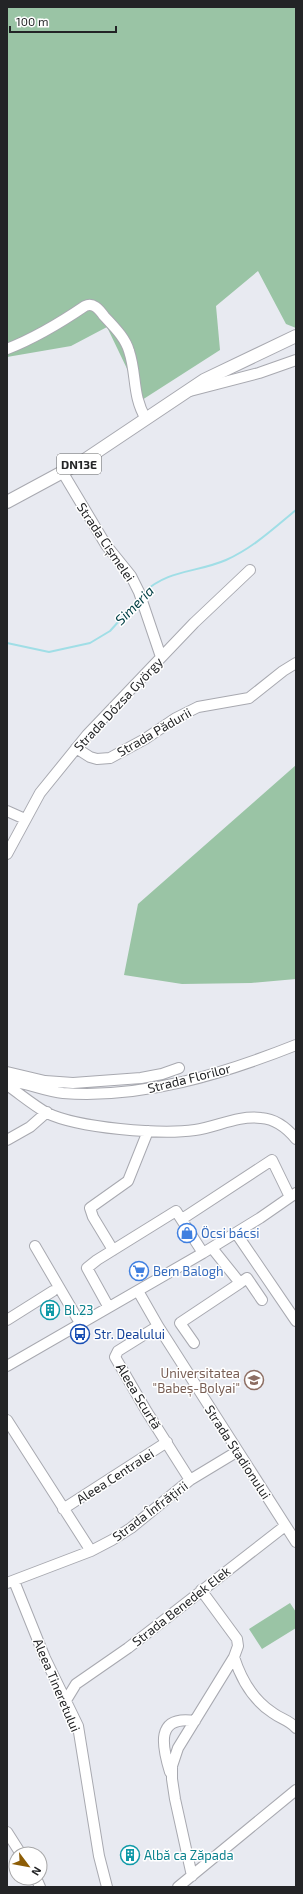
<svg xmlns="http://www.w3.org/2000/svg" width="303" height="1894" font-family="'Exo 2',sans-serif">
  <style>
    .green { fill: #9ac4a5 }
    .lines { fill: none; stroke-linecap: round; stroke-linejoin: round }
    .stream { stroke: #a0dee6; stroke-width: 2 }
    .minor-casing { stroke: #a8a9b0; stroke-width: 12 }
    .major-casing { stroke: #a8a9b0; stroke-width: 14 }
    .minor { stroke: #fff; stroke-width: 10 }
    .major { stroke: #fff; stroke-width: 12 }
    .labels { text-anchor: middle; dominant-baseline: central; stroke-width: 3; stroke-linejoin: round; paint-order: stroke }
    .shield { fill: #fff; stroke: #656667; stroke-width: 1 }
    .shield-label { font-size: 12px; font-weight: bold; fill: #232426 }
    .street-label { font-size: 13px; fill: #232426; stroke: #fff }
    .shop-label { font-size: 13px; fill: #366cbe; stroke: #fff; text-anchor: start }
    .culture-label { font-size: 13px; fill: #0d838f; stroke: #fff; text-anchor: start }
    .transit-label { font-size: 13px; fill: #164399; stroke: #fff; text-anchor: start }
    .education-label { font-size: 13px; fill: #785e54; stroke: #fff; text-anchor: end }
    .water-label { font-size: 14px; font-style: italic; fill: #034046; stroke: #fff }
  </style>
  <rect width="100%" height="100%" fill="#e8eaf1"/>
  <path class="green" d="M 7,7 L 296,7 L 296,328 L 286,324 L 258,271 L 216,306 L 220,350 L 142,400 L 107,327 L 71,346 L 7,357 Z
    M 296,765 L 296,979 L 251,983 L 182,984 L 124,975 L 138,904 Z
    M 290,1603 L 296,1612 L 296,1628 L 262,1649 L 249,1629 Z"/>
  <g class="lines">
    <path class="stream" d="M 143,593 C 169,569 196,573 226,560 C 253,548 274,528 296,510
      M 7,643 L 49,652 L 90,643 L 110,631 L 138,600"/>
    <g class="minor-casing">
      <path id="minor" d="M 7,349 C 35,338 60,323 85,306 C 93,302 99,309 104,316 C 113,326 125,337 129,351 C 137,375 132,396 146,419
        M 190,391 L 259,373 L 296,360
        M 63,473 L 106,545 L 131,576 L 139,592 L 161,657
        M 76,748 L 90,757 L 97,759 L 110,758 L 145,739 L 176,718 L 198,707 L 249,698 L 283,671 L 296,663
        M 7,811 L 25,819
        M 7,854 L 40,793 L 87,735 L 194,623 L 250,570
        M 7,1072 L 45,1081 L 73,1083 L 141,1078 L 162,1074 L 179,1068
        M 7,1081 C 26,1082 44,1091 63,1093 C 142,1099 223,1074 296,1045
        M 7,1085 C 20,1094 33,1105 47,1113 C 78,1128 161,1135 195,1130 C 217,1127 238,1115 261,1118 C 276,1119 287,1128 296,1139
        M 7,1140 L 30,1127 L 47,1112
        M 182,1219 L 272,1160 L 290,1197
        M 236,1233 L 296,1321
        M 35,1246 L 80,1323
        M 113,1250 L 93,1217 L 90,1208 L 128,1181 L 148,1131
        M 240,1283 L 247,1278 L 262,1300
        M 138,1291 L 158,1326 L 296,1542
        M 108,1306 L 87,1268 L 97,1260 L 176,1211 L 203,1253
        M 7,1320 L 53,1291
        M 158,1326 L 118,1351 L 115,1357 L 147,1412 L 190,1480
        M 194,1343 L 180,1323 L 240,1283 L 212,1248
        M 7,1366 L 203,1253 L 260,1218 L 296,1193
        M 7,1420 L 91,1551
        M 63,1509 L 167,1442
        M 14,1581 L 45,1658 L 78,1726 L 99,1856 L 107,1887
        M 7,1583 L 91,1551 L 112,1540 L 131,1528 L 190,1480 L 238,1451
        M 234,1657 C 241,1679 253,1700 273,1713 C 281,1719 289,1720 296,1728
        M 65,1702 L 76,1684 L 128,1648 L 285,1526
        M 170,1772 C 162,1746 155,1715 195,1721
        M 7,1832 L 21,1854
        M 192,1876 L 175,1799 L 172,1779 L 172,1766 L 178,1748 L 234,1657 L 238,1646 L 237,1639 L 201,1590
        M 36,1878 L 40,1887
        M 178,1887 L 296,1790"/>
    </g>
    <g class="major-casing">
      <path id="major" d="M 7,502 L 83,461 L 204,380 L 296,336"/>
    </g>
    <use href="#minor" class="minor"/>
    <use href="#major" class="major"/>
  </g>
  <defs>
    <g id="shop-ring" transform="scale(1)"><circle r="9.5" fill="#fff" stroke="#3f7fe0" stroke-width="1.5"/><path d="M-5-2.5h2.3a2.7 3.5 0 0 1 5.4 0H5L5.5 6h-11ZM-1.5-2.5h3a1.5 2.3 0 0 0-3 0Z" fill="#3f7fe0"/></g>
    <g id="supermarket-ring" transform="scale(1)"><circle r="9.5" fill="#fff" stroke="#3f7fe0" stroke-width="1.5"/><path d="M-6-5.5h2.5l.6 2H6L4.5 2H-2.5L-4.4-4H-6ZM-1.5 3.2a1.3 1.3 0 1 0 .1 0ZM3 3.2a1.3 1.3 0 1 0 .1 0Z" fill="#3f7fe0"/></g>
    <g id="building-ring" transform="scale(1)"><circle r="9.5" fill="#fff" stroke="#0f9aa8" stroke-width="1.5"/><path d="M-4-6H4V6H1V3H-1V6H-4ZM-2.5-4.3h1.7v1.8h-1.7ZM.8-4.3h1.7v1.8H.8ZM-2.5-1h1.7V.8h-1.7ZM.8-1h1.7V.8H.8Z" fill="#0f9aa8"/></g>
    <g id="bus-ring" transform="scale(1)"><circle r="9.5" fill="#fff" stroke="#1a4fb4" stroke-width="1.5"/><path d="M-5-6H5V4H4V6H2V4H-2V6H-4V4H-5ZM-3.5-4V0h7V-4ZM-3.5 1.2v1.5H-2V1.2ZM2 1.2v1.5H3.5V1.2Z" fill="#1a4fb4"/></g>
    <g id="university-ring" transform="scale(1)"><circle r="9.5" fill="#fff" stroke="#8d6e63" stroke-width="1.5"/><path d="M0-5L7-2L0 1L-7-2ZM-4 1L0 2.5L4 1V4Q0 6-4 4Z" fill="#8d6e63"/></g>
  </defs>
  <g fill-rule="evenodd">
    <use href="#shop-ring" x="187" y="1233"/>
    <use href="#supermarket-ring" x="139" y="1271"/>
    <use href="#building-ring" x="50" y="1310"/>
    <use href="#bus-ring" x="80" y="1334"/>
    <use href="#university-ring" x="254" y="1380"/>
    <use href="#building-ring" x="130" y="1855"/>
  </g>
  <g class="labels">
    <rect class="shield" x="57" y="454" width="44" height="20" rx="3"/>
    <g class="shield-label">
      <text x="79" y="464">DN13E</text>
    </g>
    <g class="street-label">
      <text transform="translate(106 542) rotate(56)">Strada Cișmelei</text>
      <text transform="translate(118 704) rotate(-47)">Strada Dózsa György</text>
      <text transform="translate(154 732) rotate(-30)">Strada Pădurii</text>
      <text transform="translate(189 1078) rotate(-14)">Strada Florilor</text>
      <text transform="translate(139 1396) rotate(59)">Aleea Scurtă</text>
      <text transform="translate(238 1452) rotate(57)">Strada Stadionului</text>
      <text transform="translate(115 1476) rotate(-33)">Aleea Centralei</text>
      <text transform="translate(150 1511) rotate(-37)">Strada Înfrățirii</text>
      <text transform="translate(181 1606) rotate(-38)">Strada Benedek Elek</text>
      <text transform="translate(57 1685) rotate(67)">Aleea Tineretului</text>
    </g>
    <g class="shop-label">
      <text x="201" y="1233">Öcsi bácsi</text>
      <text x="153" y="1271">Bem Balogh</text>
    </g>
    <g class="culture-label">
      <text x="64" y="1310">Bl.23</text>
      <text x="144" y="1855">Albă ca Zăpada</text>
    </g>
    <g class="transit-label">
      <text x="94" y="1334">Str. Dealului</text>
    </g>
    <g class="education-label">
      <text x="240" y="1373">Universitatea<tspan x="240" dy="15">"Babeș-Bolyai"</tspan></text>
    </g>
    <g class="water-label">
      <text transform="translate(134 605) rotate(-45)">Simeria</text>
    </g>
  </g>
  <rect width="303" height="1894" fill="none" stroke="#232426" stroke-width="16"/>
  <g transform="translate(28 1866) rotate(122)"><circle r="19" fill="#ffffff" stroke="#a7a7a8"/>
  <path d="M0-3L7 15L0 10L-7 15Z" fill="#8d5d06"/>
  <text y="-6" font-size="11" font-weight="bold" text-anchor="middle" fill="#232426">N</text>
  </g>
  <path d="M10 26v6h106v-6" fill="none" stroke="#232426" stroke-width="2"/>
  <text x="16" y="26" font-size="12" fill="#232426" stroke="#ffffff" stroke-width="3" paint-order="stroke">100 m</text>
</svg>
